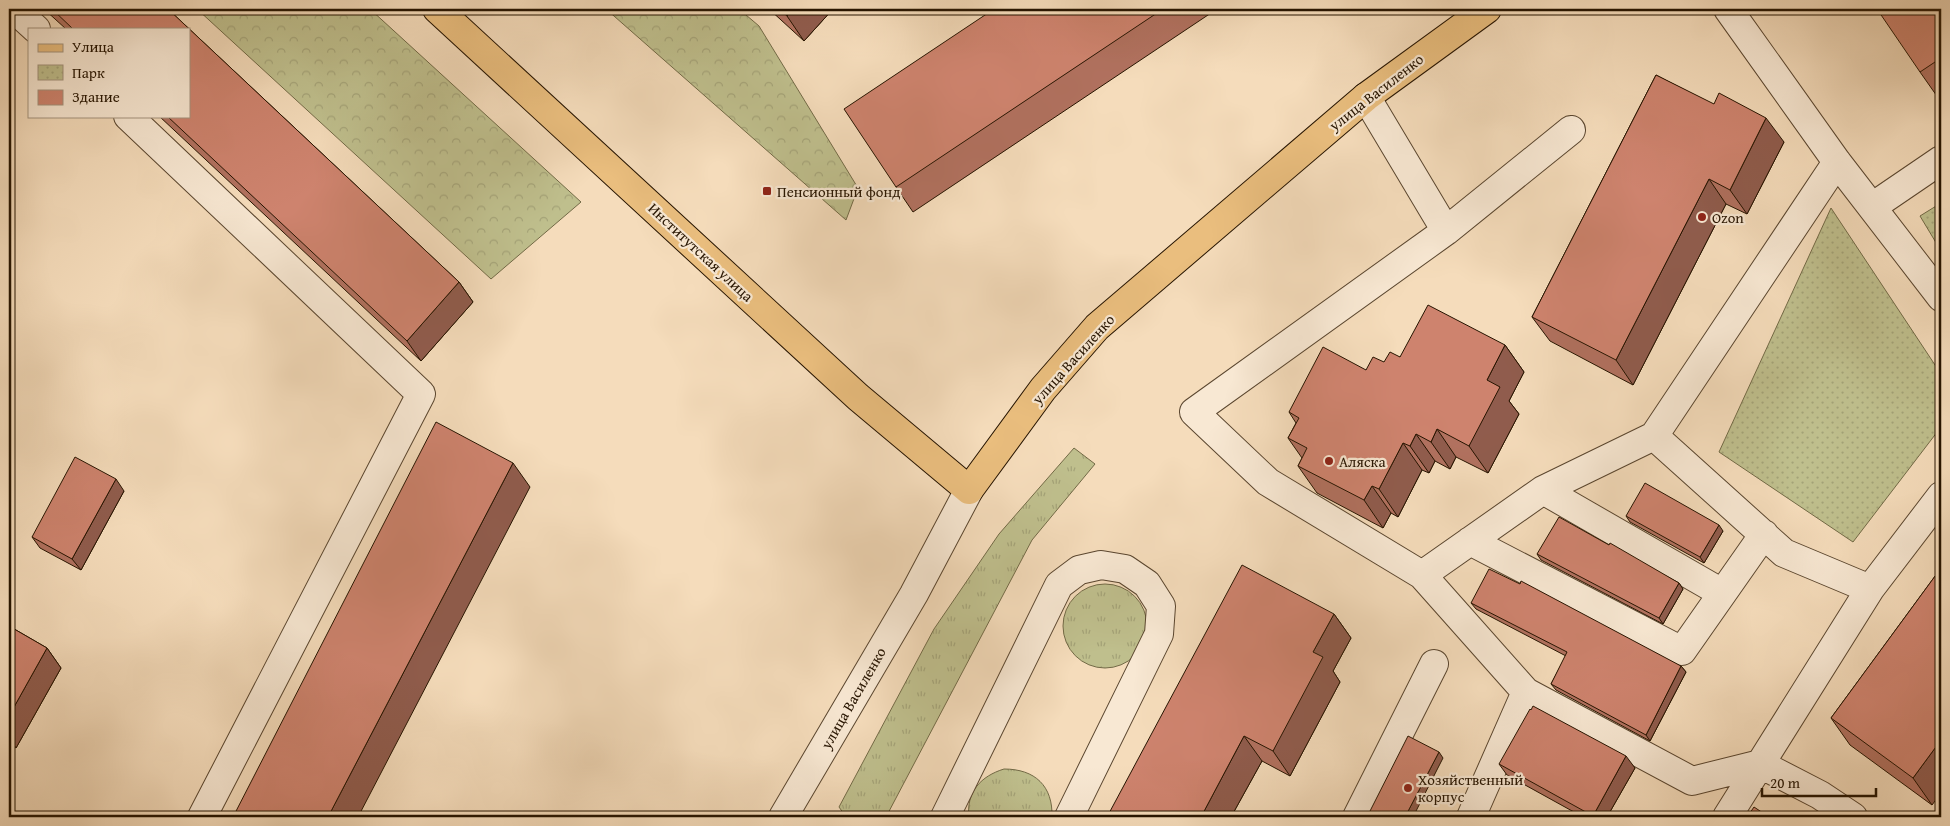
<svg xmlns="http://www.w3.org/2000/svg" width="1950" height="826" font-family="'Gentium Book Plus',serif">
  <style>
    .grass { fill: url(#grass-tufts); stroke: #726a46 }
    .forest { fill: url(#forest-crowns); stroke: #726a46 }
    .park { fill: url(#park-dots); stroke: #726a46 }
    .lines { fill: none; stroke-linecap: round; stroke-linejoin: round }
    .minor-casing { stroke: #5a462f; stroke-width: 30 }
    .major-casing { stroke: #261400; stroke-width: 30 }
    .minor { stroke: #f8e8d3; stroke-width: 28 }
    .major { stroke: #eabe7e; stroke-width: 28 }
    .wall { fill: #b1715f; stroke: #261400 }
    .shaded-wall { fill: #905c4d; stroke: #261400 }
    .building { fill: #ce836e; stroke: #261400 }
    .poi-dot { fill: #8f2418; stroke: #f8e8d3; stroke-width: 2 }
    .labels { text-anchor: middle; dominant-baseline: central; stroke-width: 4.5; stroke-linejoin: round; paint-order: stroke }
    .street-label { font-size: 15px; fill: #261400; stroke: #f8e8d3 }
    .poi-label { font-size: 15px; fill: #261400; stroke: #f8e8d3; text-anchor: start }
  </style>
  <defs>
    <pattern id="grass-tufts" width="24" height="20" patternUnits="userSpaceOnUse" patternTransform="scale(1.25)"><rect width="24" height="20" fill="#bfbf8d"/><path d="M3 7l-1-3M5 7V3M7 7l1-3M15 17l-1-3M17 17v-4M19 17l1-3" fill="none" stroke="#a4a378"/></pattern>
    <pattern id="forest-crowns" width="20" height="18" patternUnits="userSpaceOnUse" patternTransform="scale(1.25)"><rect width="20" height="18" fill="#bfbf8d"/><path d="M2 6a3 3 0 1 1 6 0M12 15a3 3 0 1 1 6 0" fill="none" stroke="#a4a378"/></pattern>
    <pattern id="park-dots" width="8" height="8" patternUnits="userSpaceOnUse" patternTransform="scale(1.25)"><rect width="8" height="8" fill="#bfbf8d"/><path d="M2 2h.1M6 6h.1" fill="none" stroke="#a4a378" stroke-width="1.8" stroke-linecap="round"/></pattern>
  </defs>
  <rect width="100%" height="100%" fill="#f5dcbb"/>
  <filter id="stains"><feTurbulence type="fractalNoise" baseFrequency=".004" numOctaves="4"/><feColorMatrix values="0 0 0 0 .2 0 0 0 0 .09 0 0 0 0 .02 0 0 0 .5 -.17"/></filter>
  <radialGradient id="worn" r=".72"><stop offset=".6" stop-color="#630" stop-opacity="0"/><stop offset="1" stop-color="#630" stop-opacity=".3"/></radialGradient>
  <path class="grass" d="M 1074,448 L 1095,464 L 1032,540 L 886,817 L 846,817 L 839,807 L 934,629 L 999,534 Z
    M1063 626a42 42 0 1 1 84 0a42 42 0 1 1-84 0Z
    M 1004,769 C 1035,769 1053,786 1052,817 L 969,817 C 966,792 981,776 1004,769 Z"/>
  <path class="forest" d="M 197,9 L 370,9 L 581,202 L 491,279 Z
    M 606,9 L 739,9 L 759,26 L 858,188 L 846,220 Z"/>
  <path class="park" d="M 1941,203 L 1941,251 L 1920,216 Z
    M 1831,208 L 1941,374 L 1941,427 L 1853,542 L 1719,452 Z"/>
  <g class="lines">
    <g class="minor-casing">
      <path id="minor" d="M 14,9 L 36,29
        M 1728,9 L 1837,162 L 1941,297
        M 1366,97 L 1446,231 L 1194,412 L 1268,482 L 1422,575 L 1543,490 L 1654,436 L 1837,162
        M 128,116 L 421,394 L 202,817
        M 1872,207 L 1941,160
        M 1446,231 L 1571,130
        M 1654,436 L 1784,553 L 1870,589
        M 1543,490 L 1722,593
        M 1470,541 L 1682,651 L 1764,534
        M 1422,575 L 1526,692 L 1471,817
        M 1526,692 L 1692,781 L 1760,764 L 1820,795 L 1853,817
        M 783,817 L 914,594 L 969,490
        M 945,817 L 1059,585 L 1079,570 L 1101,565 L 1125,569 L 1147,584 L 1161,606 L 1159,634 L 1069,817
        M 1357,817 L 1434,664
        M 1727,817 L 1870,589 L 1941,496"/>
    </g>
    <g class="major-casing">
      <path id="major" d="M 437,9 L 858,397 L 969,490 L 1043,389 L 1097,327 L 1366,97 L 1487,9"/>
    </g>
    <use href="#minor" class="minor"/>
    <use href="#major" class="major"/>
  </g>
  <path class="wall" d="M 44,9 L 168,9 L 459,282 L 473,302 L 421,361 L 159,116 L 189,116 L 189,29 L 66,29 Z
    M 769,9 L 833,9 L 804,41 Z
    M 994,9 L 1217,9 L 913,212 L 896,187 Z
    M 1941,9 L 1941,98 L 1939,99 L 1920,72 Z
    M 1656,75 L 1784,142 L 1747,214 L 1726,204 L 1633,385 L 1550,341 L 1532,317 Z
    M 1505,345 L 1524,372 L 1509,401 L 1519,414 L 1488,473 L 1456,457 L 1450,469 L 1435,461 L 1429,473 L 1422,470 L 1398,517 L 1391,513 L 1383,528 L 1317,493 L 1298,466 L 1302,458 L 1288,438 L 1296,423 L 1289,412 L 1366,370 L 1400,357 Z
    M 124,491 L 81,570 L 40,548 L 32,537 Z
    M 1626,516 L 1723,531 L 1704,563 L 1630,522 Z
    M 1609,545 L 1679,583 L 1683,589 L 1663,624 L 1541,560 L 1537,554 Z
    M 1941,568 L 1932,805 L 1850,745 L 1831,718 Z
    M 1471,603 L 1681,666 L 1686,672 L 1650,741 L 1556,690 L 1551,684 L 1566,656 L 1476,609 Z
    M 1334,614 L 1351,638 L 1333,671 L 1340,682 L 1290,776 L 1262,761 L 1231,817 L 1107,817 Z
    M 9,626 L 47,648 L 61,668 L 16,748 L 9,743 Z
    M 1499,764 L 1635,768 L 1607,817 L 1583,817 L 1507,775 Z"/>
  <path class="shaded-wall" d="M 794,9 L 833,9 L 804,41 L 787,16 Z
    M 1766,118 L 1784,142 L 1747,214 L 1730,190 Z
    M 1709,179 L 1726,204 L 1633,385 L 1616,360 Z
    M 459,282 L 473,302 L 421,361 L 407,341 Z
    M 1505,345 L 1524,372 L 1509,401 L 1519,414 L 1488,473 L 1469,446 L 1487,380 Z
    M 1437,429 L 1456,457 L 1450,469 L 1431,442 Z
    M 1416,434 L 1435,461 L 1429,473 L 1410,446 Z
    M 1403,443 L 1422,470 L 1398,517 L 1379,489 Z
    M 513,463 L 530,487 L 358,817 L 328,817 Z
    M 116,479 L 124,491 L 81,570 L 72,559 Z
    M 1372,486 L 1391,513 L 1383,528 L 1364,500 Z
    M 1719,525 L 1723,531 L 1704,563 L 1700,557 Z
    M 1679,583 L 1683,589 L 1663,624 L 1659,618 Z
    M 1334,614 L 1351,638 L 1333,671 L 1340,682 L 1290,776 L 1273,751 L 1313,652 Z
    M 47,648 L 61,668 L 16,748 L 9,737 L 9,716 Z
    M 1681,666 L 1686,672 L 1650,741 L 1646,735 Z
    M 1244,736 L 1262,761 L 1231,817 L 1201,817 Z
    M 1941,740 L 1941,793 L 1932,805 L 1913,778 Z
    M 1439,752 L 1443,758 L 1413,817 L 1405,817 Z
    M 1626,756 L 1635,768 L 1607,817 L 1594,817 L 1593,816 Z"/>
  <path class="building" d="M 52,9 L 168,9 L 459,282 L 407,341 L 167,116 L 189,116 L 189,29 L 73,29 Z
    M 779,9 L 794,9 L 787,16 Z
    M 994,9 L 1163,9 L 896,187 L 844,109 Z
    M 1877,9 L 1941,9 L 1941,58 L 1920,72 Z
    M 1656,75 L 1714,104 L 1719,93 L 1766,118 L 1730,190 L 1709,179 L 1616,360 L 1532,317 Z
    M 1428,305 L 1505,345 L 1487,380 L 1500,387 L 1469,446 L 1437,429 L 1431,442 L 1416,434 L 1410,446 L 1403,443 L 1379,489 L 1372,486 L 1364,500 L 1298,466 L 1307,448 L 1288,438 L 1299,418 L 1289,412 L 1323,347 L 1366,370 L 1373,357 L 1384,362 L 1390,352 L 1400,357 Z
    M 436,422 L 513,463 L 328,817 L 233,817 Z
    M 75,457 L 116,479 L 72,559 L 32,537 Z
    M 1645,483 L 1719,525 L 1700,557 L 1626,516 Z
    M 1559,517 L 1609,545 L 1610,543 L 1679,583 L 1659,618 L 1537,554 Z
    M 1242,565 L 1334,614 L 1313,652 L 1323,657 L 1273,751 L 1244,736 L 1201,817 L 1107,817 Z
    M 1941,568 L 1941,740 L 1913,778 L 1831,718 Z
    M 1489,569 L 1520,584 L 1521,581 L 1681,666 L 1646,735 L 1551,684 L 1567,652 L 1471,603 Z
    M 9,626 L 47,648 L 9,716 Z
    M 1533,706 L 1626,756 L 1593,816 L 1499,764 L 1530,709 L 1531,710 Z
    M 1408,736 L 1439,752 L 1405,817 L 1367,817 Z
    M 1754,807 L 1769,817 L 1747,817 Z"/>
  <g class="poi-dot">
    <rect x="762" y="186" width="10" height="10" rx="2.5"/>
    <circle cx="1702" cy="217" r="5"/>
    <circle cx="1329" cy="461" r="5"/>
    <circle cx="1408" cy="788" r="5"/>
  </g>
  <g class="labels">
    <g class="street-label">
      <text transform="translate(1376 92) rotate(-38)">улица Василенко</text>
      <text transform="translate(701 252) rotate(43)">Институтская улица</text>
      <text transform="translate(1073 359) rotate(-48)">улица Василенко</text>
      <text transform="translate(853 698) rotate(-60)">улица Василенко</text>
    </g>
    <g class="poi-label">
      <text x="777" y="191">Пенсионный фонд</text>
      <text x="1712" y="217">Ozon</text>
      <text x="1339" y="461">Аляска</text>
      <text x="1418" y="779">Хозяйственный<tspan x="1418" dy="17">корпус</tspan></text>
    </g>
  </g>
  <rect width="1950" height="826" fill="none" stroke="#f5dcbb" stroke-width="30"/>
  <rect x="10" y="10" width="1930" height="806" fill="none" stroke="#261400" stroke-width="2.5"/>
  <rect x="15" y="15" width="1920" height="796" fill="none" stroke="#261400"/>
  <rect x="28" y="28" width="162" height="90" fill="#f8e8d3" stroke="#a4937f"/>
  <rect x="38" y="44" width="25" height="8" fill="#eabe7e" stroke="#a4937f"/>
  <text x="72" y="52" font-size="15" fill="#261400">Улица</text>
  <rect x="38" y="65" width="25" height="15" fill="url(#park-dots)" stroke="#a4937f"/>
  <text x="72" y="78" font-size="15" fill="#261400">Парк</text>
  <rect x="38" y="90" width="25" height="15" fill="#ce836e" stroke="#a4937f"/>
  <text x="72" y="102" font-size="15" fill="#261400">Здание</text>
  <path d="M1762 788v8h114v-8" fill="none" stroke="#261400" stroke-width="2.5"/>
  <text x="1770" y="788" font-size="15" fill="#261400" stroke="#f8e8d3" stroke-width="4" paint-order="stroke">20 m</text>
  <rect width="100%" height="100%" filter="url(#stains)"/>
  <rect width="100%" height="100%" fill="url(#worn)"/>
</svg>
